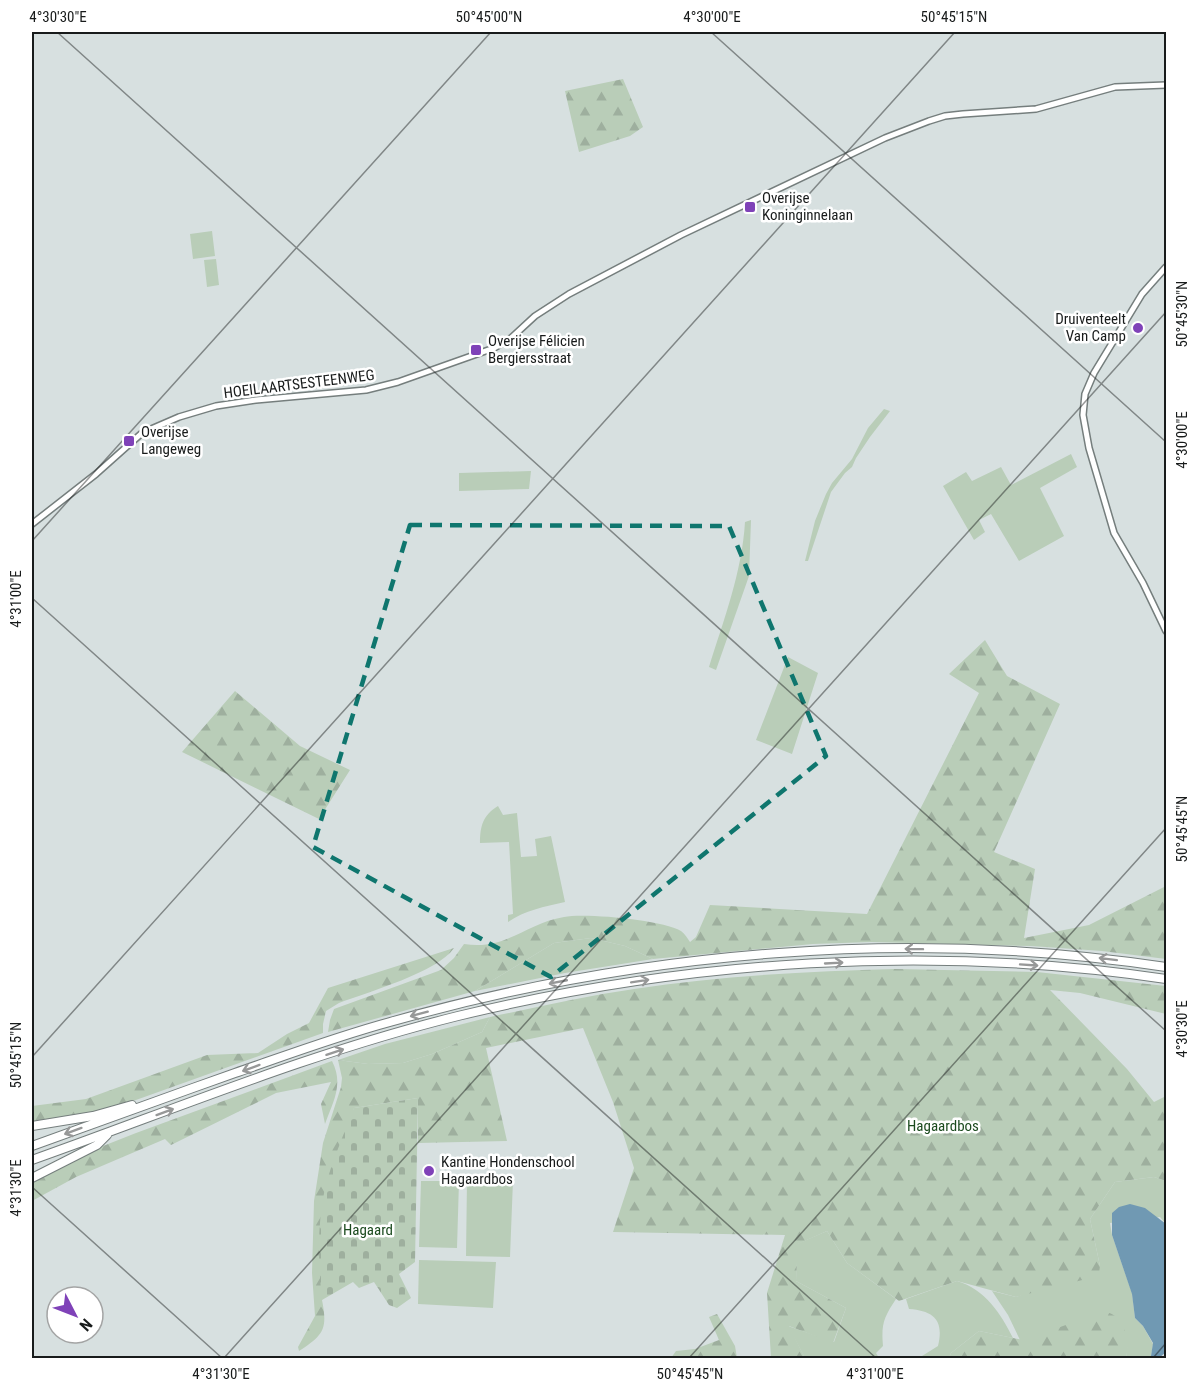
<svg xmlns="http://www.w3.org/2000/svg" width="1198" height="1390" font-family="'Roboto Condensed',sans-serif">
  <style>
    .green { fill: #b9cdb8 }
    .forest { fill: url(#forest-firs) }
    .cemetery { fill: url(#cemetery-stones) }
    .water { fill: #7099b3 }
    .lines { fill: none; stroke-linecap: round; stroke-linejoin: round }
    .minor-casing { stroke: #757e7d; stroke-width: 8 }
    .highway-casing { stroke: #757e7d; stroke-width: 10 }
    .minor { stroke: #fff; stroke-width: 5 }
    .highway { stroke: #fff; stroke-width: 8 }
    .oneway { stroke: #979898 }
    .marked { fill: none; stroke: #0f766e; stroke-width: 4.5; stroke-dasharray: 12 8; stroke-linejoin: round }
    .ticks { fill: none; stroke: #181b1b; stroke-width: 1.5; stroke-opacity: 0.45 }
    .poi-dot { fill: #7f42b8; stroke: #fff; stroke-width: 2 }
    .labels { text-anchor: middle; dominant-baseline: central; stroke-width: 5; stroke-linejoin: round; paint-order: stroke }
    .poi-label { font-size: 15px; fill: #181b1b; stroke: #fff; text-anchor: start }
    .street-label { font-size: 15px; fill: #181b1b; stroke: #fff }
    .park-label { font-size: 15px; fill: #1c4b1f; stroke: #fff }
    .neatline { fill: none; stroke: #181b1b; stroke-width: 2 }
    .ticks-label { font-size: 15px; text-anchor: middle; fill: #181b1b }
  </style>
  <defs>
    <pattern id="forest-firs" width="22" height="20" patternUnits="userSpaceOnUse" patternTransform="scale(1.5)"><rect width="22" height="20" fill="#b9cdb8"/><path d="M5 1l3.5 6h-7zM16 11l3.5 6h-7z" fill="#9eaf9e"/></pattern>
    <pattern id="cemetery-stones" width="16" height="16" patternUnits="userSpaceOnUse" patternTransform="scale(1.5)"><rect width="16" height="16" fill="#b9cdb8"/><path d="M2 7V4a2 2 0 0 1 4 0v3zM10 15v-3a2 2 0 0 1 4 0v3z" fill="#9eaf9e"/></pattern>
  </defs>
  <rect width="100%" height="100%" fill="#d7e0e0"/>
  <path class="green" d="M 212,231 L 215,256 L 193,259 L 190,234 Z
    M 216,259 L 219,285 L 207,287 L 204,260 Z
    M 884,409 L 890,411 L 870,437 L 856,458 L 852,467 L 845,473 L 831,492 L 808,561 L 805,561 L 815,521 L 826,494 L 832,483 L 852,459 L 868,428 Z
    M 1071,454 L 1077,467 L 1040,488 L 1064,536 L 1019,561 L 991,514 L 979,520 L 985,532 L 974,540 L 943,486 L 966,472 L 972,481 L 1001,467 L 1011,485 Z
    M 531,471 L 529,489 L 459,491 L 459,473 Z
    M 751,520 L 749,576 L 716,670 L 709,667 C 724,619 742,572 745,522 Z
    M 788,657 L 818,673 L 792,754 L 756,740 Z
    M 498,806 L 503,815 L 517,813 L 521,857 L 537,856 L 535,839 L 551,836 L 565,902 C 544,907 525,910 508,922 L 508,915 L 513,914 L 509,842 L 480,843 C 480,826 483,815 498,806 Z
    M 591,938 L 625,946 L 653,959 L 565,973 L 475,991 L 554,943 Z
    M 490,1017 L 482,1032 L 432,1054 L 403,1063 L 368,1064 L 338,1060 L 385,1044 Z
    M 1154,1177 L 1166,1181 L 1166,1224 L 1160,1217 L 1110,1223 L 1112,1235 L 1132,1293 L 1135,1318 L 1143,1326 L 1153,1344 L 1151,1356 L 1154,1358 L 1126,1358 L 1128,1340 L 1020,1340 L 1008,1315 L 992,1291 L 1016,1297 L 1100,1266 L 1090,1219 L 1115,1182 Z
    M 467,1180 L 513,1180 L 510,1257 L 466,1256 Z
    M 421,1181 L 459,1181 L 457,1248 L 419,1247 Z
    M 827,1231 L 847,1263 L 896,1299 C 884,1317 881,1324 883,1346 L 876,1353 L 879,1358 L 805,1358 L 788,1326 L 834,1342 L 846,1308 L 796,1281 L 797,1244 Z
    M 419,1260 L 496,1262 L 493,1308 L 418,1304 Z
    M 957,1281 C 985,1289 1001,1314 1013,1338 L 979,1331 L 951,1353 L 949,1358 L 906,1358 L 922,1356 L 938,1346 C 944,1321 935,1311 909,1309 L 906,1299 Z"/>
  <path class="forest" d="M 623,79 L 643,127 L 630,136 L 579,152 L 565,91 Z
    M 985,640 L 1007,676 L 1060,704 L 994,852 L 1035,869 L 1024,938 L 1089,925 L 1166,886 L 1166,959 L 1102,951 L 1031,946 L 871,942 L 813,944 L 653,959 L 625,946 L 591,938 L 554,943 L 475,991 L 328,1032 L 330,1020 L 334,1009 L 441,970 L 454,958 L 464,944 C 506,951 526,923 564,917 C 586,913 662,920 681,931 C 685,934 688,939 690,942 L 696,937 L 710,905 L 867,914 L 979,693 L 949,674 Z
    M 235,691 L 300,746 L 350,770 L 319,819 L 182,752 Z
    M 454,948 C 438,972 368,992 339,1003 L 326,1011 L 323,1024 L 323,1033 L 122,1105 L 93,1113 L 32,1123 L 32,1106 L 86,1099 L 207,1055 L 258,1053 L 287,1034 L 309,1023 L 328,988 Z
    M 895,969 L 1037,972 L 1166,986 L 1166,1014 L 1080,993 L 1050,990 L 1127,1069 L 1154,1102 L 1166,1096 L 1166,1181 L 1154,1177 L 1115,1182 L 1090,1219 L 1100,1266 L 1099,1273 L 1094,1277 L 1016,1297 L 957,1281 L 899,1301 L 847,1263 L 827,1231 L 798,1244 L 796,1281 L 846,1308 L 833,1343 L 789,1326 L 805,1358 L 771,1358 L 767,1293 L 785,1235 L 613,1232 L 634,1168 L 613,1102 L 583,1028 L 486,1048 L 507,1141 L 418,1143 L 418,1098 L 354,1108 L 322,1300 C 328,1330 323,1335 299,1351 L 298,1347 L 315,1316 L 312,1273 L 314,1201 L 323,1143 L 341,1087 L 342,1078 L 338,1060 L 368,1064 L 403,1063 L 432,1054 L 482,1032 L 490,1017 C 538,1007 586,996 634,989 C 720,976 809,971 895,969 Z
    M 332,1061 C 344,1084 333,1102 325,1124 L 321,1104 L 331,1082 L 276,1093 L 171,1145 L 165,1139 L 76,1177 L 32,1201 L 32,1181 L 98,1148 L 136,1133 Z
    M 1103,1312 C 1117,1312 1124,1325 1128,1339 C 1129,1344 1127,1353 1126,1358 L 949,1358 L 951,1353 L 979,1331 L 1023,1340 Z
    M 717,1314 L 735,1346 L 737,1358 L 671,1358 L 676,1351 L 695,1349 L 719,1340 L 709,1317 Z"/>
  <path class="cemetery" d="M 418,1098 L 415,1262 L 399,1274 L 411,1298 L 397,1308 L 389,1305 L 374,1282 L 359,1288 L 353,1282 L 322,1300 C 318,1262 317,1225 325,1188 C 332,1161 344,1134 354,1108 Z"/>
  <path class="water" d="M 1130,1204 L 1145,1208 L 1166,1224 L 1166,1352 L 1159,1358 L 1151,1356 L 1153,1343 L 1143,1326 L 1135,1318 L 1132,1294 L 1112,1235 L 1112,1213 L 1119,1207 Z"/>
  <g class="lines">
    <g class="minor-casing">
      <path id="minor" d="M 1166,267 L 1142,294 L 1094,373 L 1085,394 L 1083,415 L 1089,448 L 1114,533 L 1143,583 L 1166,631
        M 32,524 L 96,474 L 142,433 L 179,417 L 216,406 L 256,400 L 366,390 L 398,382 L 494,348 L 510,339 L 535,316 L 569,294 L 681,235 L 885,138 L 929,121 L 945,116 L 963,114 L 1036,109 L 1115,87 L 1166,85"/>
    </g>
    <g class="highway-casing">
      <path id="highway" d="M 32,1126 L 93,1116 L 132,1105
        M 32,1146 C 99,1122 167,1097 235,1073 C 287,1055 338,1036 390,1022 C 641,951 908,928 1166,967
        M 32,1160 C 173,1110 312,1052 458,1016 C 688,960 932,944 1166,979
        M 32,1178 L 97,1145 L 107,1135"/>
    </g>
    <use href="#minor" class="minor"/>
    <use href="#highway" class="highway"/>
  </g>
  <defs><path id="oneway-shaft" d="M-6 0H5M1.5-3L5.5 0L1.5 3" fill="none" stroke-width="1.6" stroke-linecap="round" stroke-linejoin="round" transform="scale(1.5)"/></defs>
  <g class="oneway">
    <use href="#oneway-shaft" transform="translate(914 949) rotate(-179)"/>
    <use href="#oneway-shaft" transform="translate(1108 959) rotate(-173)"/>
    <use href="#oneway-shaft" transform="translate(834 963) rotate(-3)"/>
    <use href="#oneway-shaft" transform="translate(1029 965) rotate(4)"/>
    <use href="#oneway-shaft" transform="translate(640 981) rotate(-9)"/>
    <use href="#oneway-shaft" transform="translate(558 982) rotate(169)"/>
    <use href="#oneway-shaft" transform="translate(419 1014) rotate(165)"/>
    <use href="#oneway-shaft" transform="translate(335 1052) rotate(-18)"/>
    <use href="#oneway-shaft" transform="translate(251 1068) rotate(160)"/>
    <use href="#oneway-shaft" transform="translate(165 1112) rotate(-20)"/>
    <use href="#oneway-shaft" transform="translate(73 1131) rotate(160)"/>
  </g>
  <path class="marked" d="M 410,525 L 729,526 L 826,756 L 551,977 L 313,847 Z"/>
  <path class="ticks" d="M 57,32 L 1166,1031M 711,32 L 1166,442M 32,541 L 491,32M 32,598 L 876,1358M 32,1057 L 955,32M 32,1187 L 222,1358M 224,1358 L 1166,312M 689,1358 L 1166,828M 1153,1358 L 1166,1343"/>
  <g class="poi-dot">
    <rect x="744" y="201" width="12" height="12" rx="3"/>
    <circle cx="1138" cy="328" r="6"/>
    <rect x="470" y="344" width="12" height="12" rx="3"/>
    <rect x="123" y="435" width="12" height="12" rx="3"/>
    <circle cx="429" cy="1171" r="6"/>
  </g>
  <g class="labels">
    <g class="poi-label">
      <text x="762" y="198">Overijse<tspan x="762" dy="17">Koninginnelaan</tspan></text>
      <text x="1126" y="319" text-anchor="end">Druiventeelt<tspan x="1126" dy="17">Van Camp</tspan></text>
      <text x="488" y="341">Overijse Félicien<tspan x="488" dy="17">Bergiersstraat</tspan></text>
      <text x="141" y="432">Overijse<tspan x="141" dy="17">Langeweg</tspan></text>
      <text x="441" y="1162">Kantine Hondenschool<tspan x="441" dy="17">Hagaardbos</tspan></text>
    </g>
    <g class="street-label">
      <text transform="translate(299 384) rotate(-7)">HOEILAARTSESTEENWEG</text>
    </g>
    <g class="park-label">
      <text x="943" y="1126">Hagaardbos</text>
      <text x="368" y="1230">Hagaard</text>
    </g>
  </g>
  <rect width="1198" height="1390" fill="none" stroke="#ffffff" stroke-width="66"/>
  <g transform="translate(75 1315) rotate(132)"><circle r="28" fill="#ffffff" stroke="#a3a4a4" stroke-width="1.5"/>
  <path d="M0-4.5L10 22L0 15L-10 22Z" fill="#7f42b8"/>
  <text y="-9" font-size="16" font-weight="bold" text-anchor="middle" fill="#181b1b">N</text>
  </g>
  <rect x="33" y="33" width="1132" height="1324" class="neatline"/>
  <g class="ticks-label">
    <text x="58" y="22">4°30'30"E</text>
    <text x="489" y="22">50°45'00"N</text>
    <text x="712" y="22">4°30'00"E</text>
    <text x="954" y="22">50°45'15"N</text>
    <text transform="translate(1182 314) rotate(-90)" y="5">50°45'30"N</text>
    <text transform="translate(1182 440) rotate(-90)" y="5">4°30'00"E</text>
    <text transform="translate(16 599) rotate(-90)" y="5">4°31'00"E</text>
    <text transform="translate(1182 829) rotate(-90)" y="5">50°45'45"N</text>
    <text transform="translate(1182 1029) rotate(-90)" y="5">4°30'30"E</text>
    <text transform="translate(16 1055) rotate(-90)" y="5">50°45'15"N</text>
    <text transform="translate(16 1188) rotate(-90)" y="5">4°31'30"E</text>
    <text x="221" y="1379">4°31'30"E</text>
    <text x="690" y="1379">50°45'45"N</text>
    <text x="875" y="1379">4°31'00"E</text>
  </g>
</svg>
